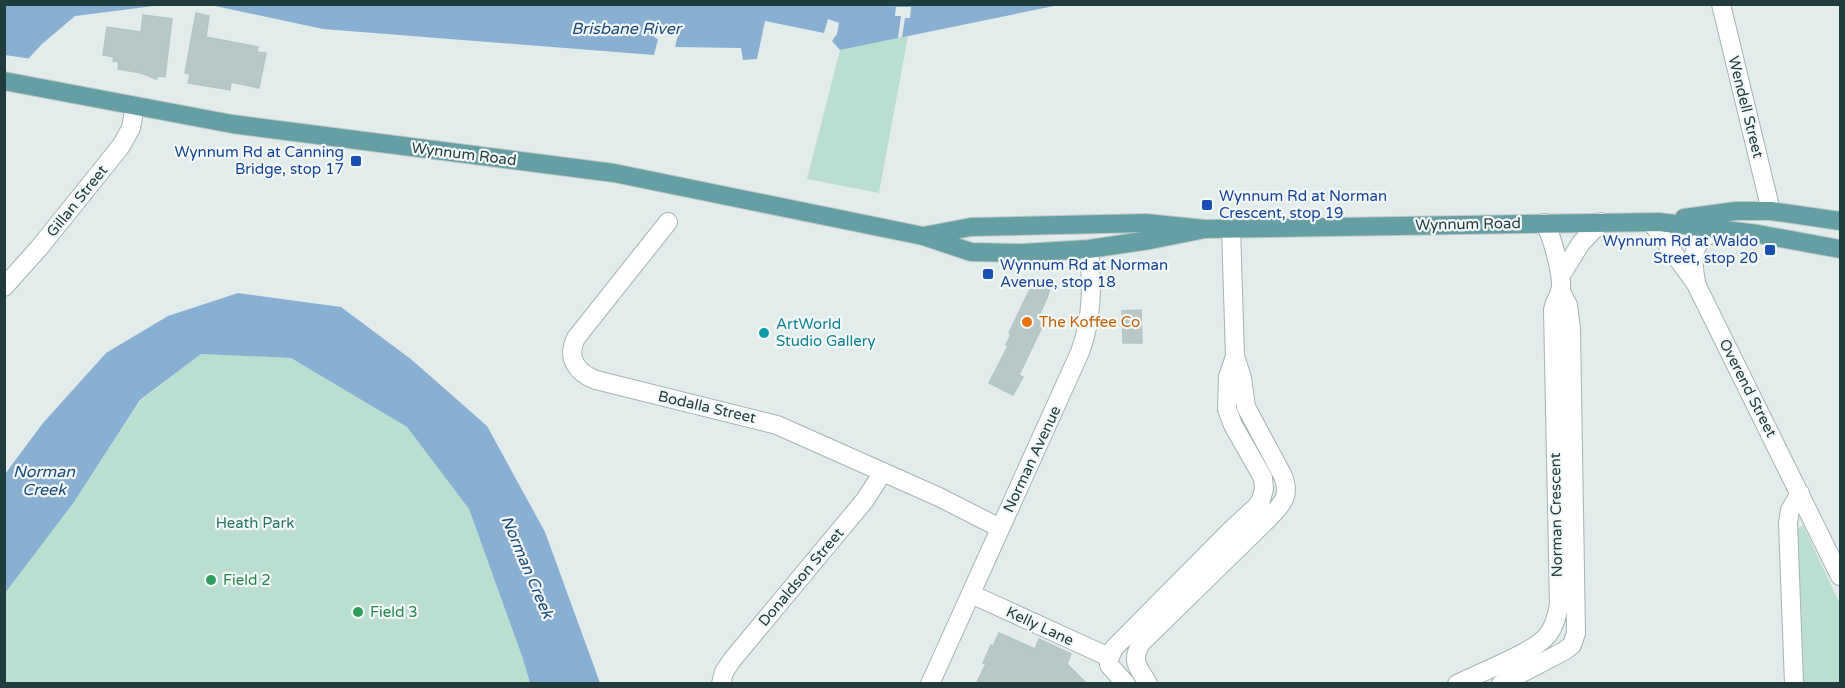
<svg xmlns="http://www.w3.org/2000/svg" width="1845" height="688" font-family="'Varela Round',sans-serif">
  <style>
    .green { fill: #baded0 }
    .water { fill: #89afd3 }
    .pier { fill: #e2edeb }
    .building { fill: #b7c8c6; stroke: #b4c6c5; stroke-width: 1.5 }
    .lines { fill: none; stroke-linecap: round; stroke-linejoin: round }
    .minor-casing { stroke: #a4b4b4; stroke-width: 20 }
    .tertiary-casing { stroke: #a4b4b4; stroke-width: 20 }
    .primary-casing { stroke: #c1c8c9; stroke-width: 20 }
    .minor { stroke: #fff; stroke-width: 18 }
    .tertiary { stroke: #fff; stroke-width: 18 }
    .primary { stroke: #659fa3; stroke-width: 18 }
    .transit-dot { fill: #1a4fb4; stroke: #f3f9f8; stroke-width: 2 }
    .food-dot { fill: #e8710a; stroke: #f3f9f8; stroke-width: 2 }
    .culture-dot { fill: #0f9aa8; stroke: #f3f9f8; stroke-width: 2 }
    .leisure-dot { fill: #2e9e5b; stroke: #f3f9f8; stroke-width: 2 }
    .labels { text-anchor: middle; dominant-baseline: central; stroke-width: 4.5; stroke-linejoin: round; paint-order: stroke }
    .street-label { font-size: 15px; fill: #213c3e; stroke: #f3f9f8 }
    .transit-label { font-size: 15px; fill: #164399; stroke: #f3f9f8; text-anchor: end }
    .food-label { font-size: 15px; fill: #c56008; stroke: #f3f9f8; text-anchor: start }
    .culture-label { font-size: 15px; fill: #0d838f; stroke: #f3f9f8; text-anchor: start }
    .park-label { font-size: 15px; fill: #2a7661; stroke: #f3f9f8 }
    .leisure-label { font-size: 15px; fill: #27864d; stroke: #f3f9f8; text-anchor: start }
    .water-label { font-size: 16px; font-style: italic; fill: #1a4b7c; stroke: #f3f9f8 }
  </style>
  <rect width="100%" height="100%" fill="#e2edeb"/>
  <path class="green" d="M 908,36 L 879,193 L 807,179 L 840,50 Z
    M 201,354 L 291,358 L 407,427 L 469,509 L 523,659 L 530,683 L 5,683 L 4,593 L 74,502 L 140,401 Z
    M 1803,525 L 1840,604 L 1840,683 L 1801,683 L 1796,530 Z"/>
  <path class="water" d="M 5,5 L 162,5 L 75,16 L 42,44 L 5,84 Z
    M 173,5 L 1059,5 L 840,50 L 832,41 L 837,34 L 839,23 L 828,19 L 824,33 L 765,21 L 757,59 L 743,60 L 741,48 L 675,47 L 679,30 L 657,24 L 654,37 L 658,39 L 654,55 L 323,29 L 215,6 Z
    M 238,293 L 341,307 L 412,360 L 487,426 L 545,532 L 600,683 L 530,683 L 523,659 L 469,509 L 407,427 L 291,358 L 201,354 L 140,400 L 74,502 L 5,593 L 5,474 L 43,423 L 106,353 L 168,316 Z"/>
  <path class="pier" d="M 896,7 L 911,7 L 910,18 L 905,18 L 902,37 L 898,38 L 901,16 L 895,16 Z
    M 5,55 L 32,59 L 4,87 Z"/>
  <path class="building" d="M 196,13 L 209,16 L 206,37 L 258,47 L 257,52 L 266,53 L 259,88 L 231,82 L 230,90 L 188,83 L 190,74 L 185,73 Z
    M 143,15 L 172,19 L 165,77 L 158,76 L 156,79 L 141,73 L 118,69 L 119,62 L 113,61 L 114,57 L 103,55 L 107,27 L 141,32 Z
    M 1037,281 L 1051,285 L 1047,298 L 1037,320 L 1044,323 L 1019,375 L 1023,377 L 1013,395 L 989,383 L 1008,346 L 1006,345 L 1011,334 L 1009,333 L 1030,289 L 1033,290 Z
    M 1141,310 L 1142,343 L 1123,343 L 1122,311 Z
    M 999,633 L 1035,649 L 1039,639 L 1071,654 L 1067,664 L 1087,684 L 976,684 L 986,664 L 983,663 L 991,645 L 993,646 Z"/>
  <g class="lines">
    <g class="minor-casing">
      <path id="minor" d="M 1721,4 L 1771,211
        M 668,222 L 576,338 C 566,358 577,373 596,380 L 777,425 L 939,497 L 1000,528
        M 1651,222 L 1696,284 L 1840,576
        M 1561,275 L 1581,243 L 1601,222
        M 1696,282 C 1691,255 1691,241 1720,229
        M 4,287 L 39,248 L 121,146 L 131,128 L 135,106
        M 971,594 L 1109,657
        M 721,684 L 724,672 L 732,660 L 865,500 L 883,472
        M 1126,684 L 1109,665 L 1109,659 L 1114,648 L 1231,530 L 1256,507 L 1261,500 L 1264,489 L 1263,478 L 1233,425 L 1227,409 L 1228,377 L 1235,356
        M 1148,684 C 1139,667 1130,663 1141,643 L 1268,519 C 1282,504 1291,497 1283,476 L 1246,407 L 1242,378 L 1235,356 L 1231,228
        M 1457,684 C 1479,673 1529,654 1545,638 C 1554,629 1557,617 1559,604 L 1553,310 C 1554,302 1560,295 1561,288 C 1562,274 1552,234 1544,223
        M 1501,684 L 1564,651 L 1572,645 L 1576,633 L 1571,329 L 1568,305 L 1560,290
        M 1794,684 L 1788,523 L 1790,510 L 1800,493"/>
    </g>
    <g class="tertiary-casing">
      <path id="tertiary" d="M 930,684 L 1080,352 C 1093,317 1092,285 1089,249"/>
    </g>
    <g class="primary-casing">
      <path id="primary" d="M 4,81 L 232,124 L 614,173 L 923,236 L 971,252 L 1022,253 L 1089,249 L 1150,240 L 1205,229
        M 1684,218 L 1736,211 L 1771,211 L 1840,221
        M 923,236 L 971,227 L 1146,223 L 1205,229 L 1659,222 L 1758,234 L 1840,249"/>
    </g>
    <use href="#minor" class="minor"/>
    <use href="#tertiary" class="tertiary"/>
    <use href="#primary" class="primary"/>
  </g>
  <g class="transit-dot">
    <rect x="350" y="155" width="12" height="12" rx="3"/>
    <rect x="1201" y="199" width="12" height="12" rx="3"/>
    <rect x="1764" y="244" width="12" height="12" rx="3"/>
    <rect x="982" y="268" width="12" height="12" rx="3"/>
  </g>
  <circle class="food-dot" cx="1027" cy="322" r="6"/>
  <circle class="culture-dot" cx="764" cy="333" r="6"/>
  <g class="leisure-dot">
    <circle cx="211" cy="580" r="6"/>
    <circle cx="358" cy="612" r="6"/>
  </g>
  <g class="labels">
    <g class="street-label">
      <text transform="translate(1746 107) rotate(76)">Wendell Street</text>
      <text transform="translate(464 154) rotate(7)">Wynnum Road</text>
      <text transform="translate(77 201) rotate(-51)">Gillan Street</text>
      <text transform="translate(1468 224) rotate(-1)">Wynnum Road</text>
      <text transform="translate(1748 388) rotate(63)">Overend Street</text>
      <text transform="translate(707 407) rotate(13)">Bodalla Street</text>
      <text transform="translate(1032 459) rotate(-65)">Norman Avenue</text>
      <text transform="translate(1556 515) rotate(-91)">Norman Crescent</text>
      <text transform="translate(801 577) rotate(-50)">Donaldson Street</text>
      <text transform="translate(1040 626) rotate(25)">Kelly Lane</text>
    </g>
    <g class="transit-label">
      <text x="344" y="152">Wynnum Rd at Canning<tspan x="344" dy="17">Bridge, stop 17</tspan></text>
      <text x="1219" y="196" text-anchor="start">Wynnum Rd at Norman<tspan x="1219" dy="17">Crescent, stop 19</tspan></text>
      <text x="1758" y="241">Wynnum Rd at Waldo<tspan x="1758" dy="17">Street, stop 20</tspan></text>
      <text x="1000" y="265" text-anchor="start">Wynnum Rd at Norman<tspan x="1000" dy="17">Avenue, stop 18</tspan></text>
    </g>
    <g class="food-label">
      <text x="1039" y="322">The Koffee Co</text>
    </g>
    <g class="culture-label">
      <text x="776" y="324">ArtWorld<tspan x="776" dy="17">Studio Gallery</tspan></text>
    </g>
    <g class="park-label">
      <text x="255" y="523">Heath Park</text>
    </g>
    <g class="leisure-label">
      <text x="223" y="580">Field 2</text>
      <text x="370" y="612">Field 3</text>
    </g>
    <g class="water-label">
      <text x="626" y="29">Brisbane River</text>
      <text x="44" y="472">Norman<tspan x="44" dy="18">Creek</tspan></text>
      <text transform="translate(527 567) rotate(67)">Norman Creek</text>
    </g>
  </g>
  <rect width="1845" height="688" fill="none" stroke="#213c3e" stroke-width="12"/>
</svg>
